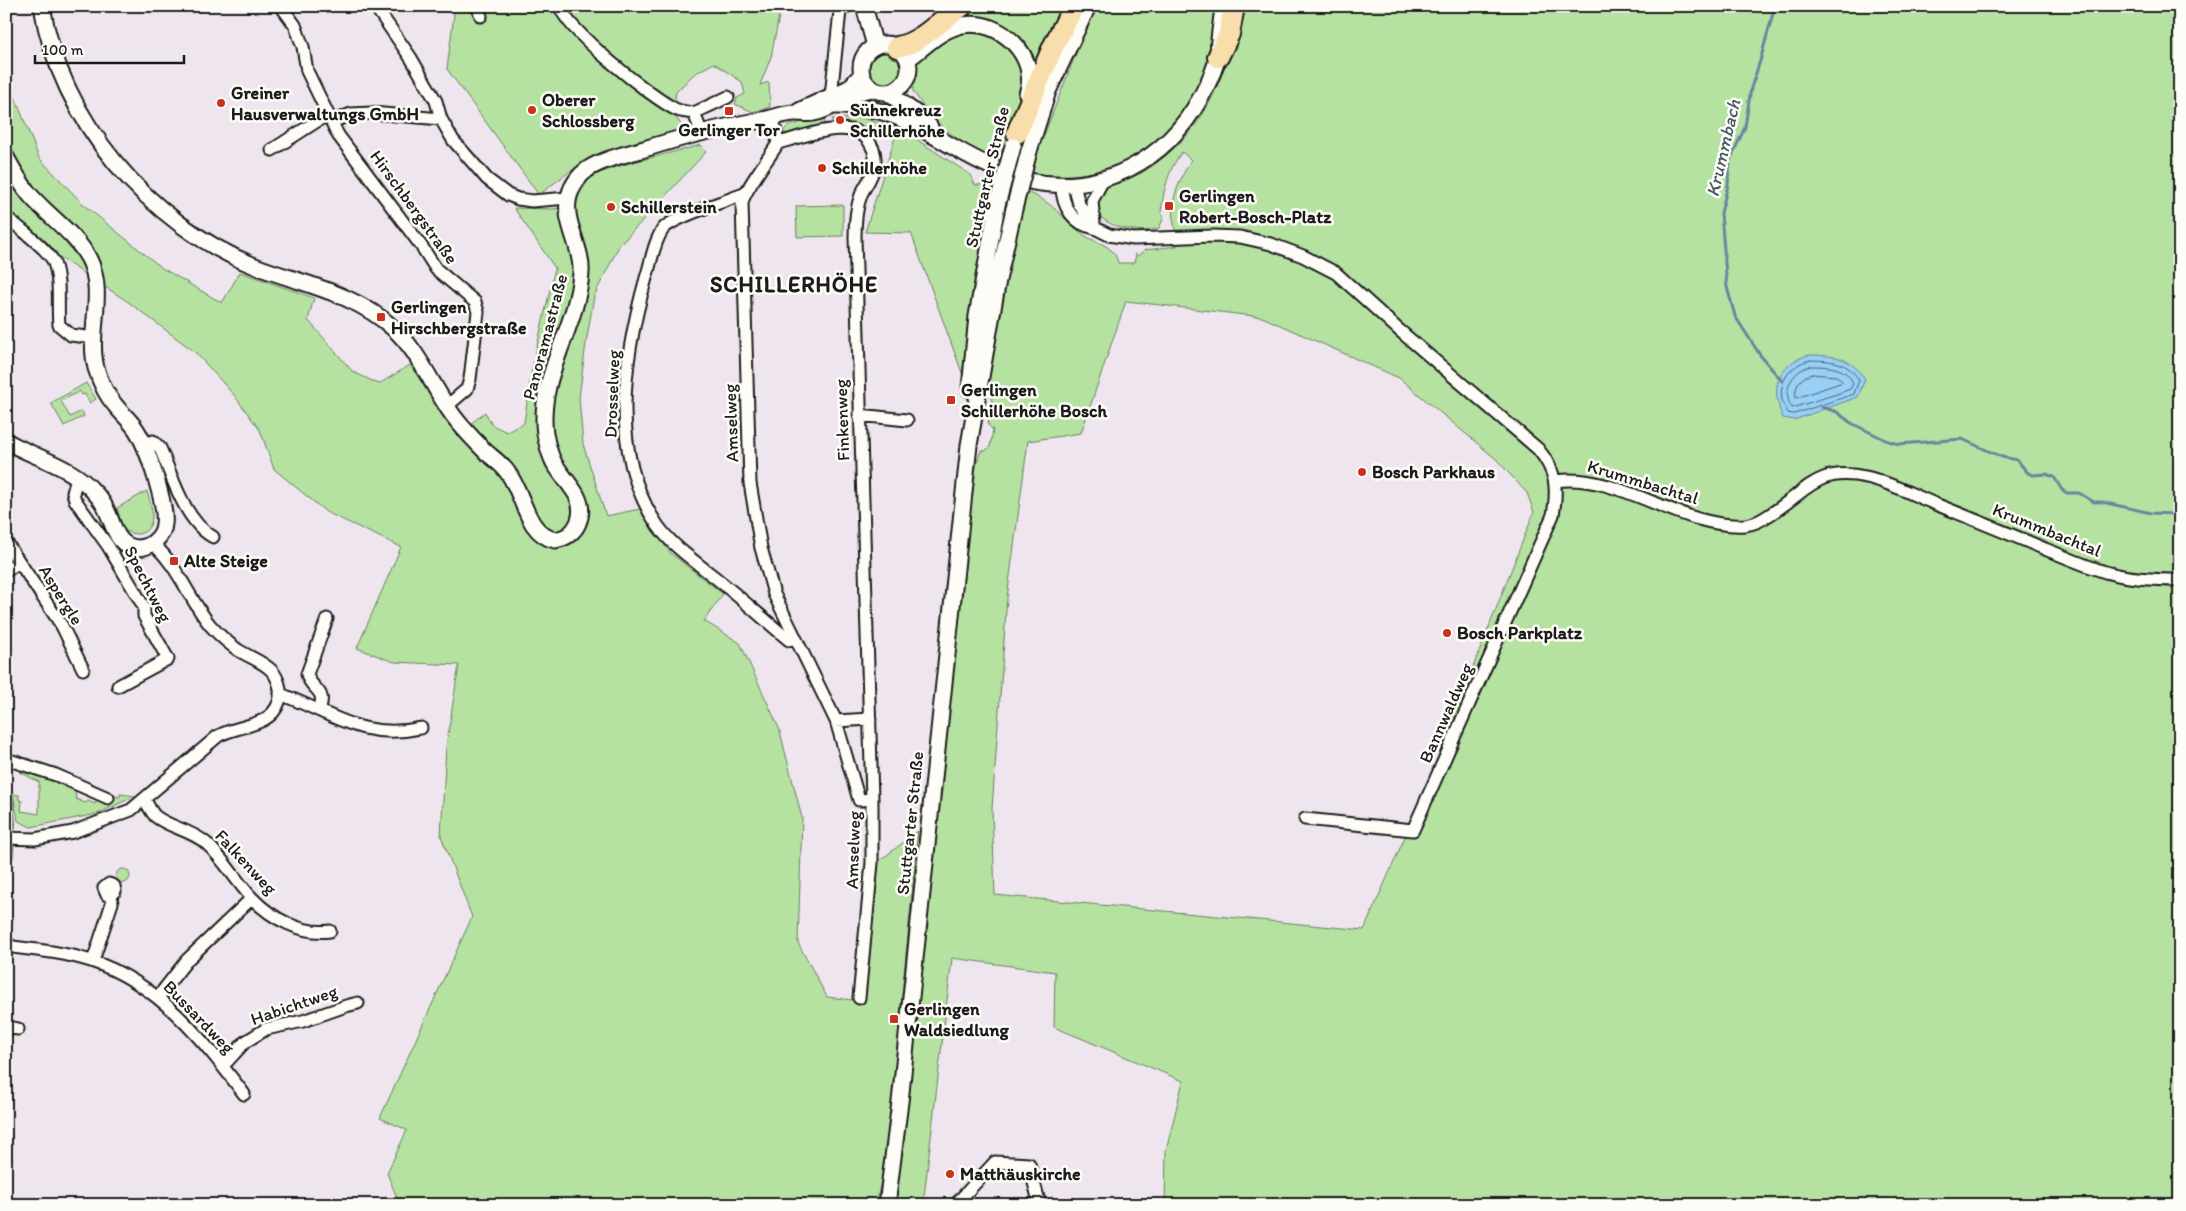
<svg xmlns="http://www.w3.org/2000/svg" width="2186" height="1211" font-family="Itim,sans-serif">
  <style>
    .green { fill: #b5e2a1; stroke: #687f5e; fill-rule: evenodd }
    .water { fill: #97cff6; stroke: #66879f }
    .lines { fill: none; stroke-linecap: round; stroke-linejoin: round }
    .shore { stroke: #4d6473; stroke-width: 1 }
    .stream { stroke: #66879f; stroke-width: 3 }
    .street-casing { stroke: #1c1c1c; stroke-width: 15 }
    .secondary-casing { stroke: #1c1c1c; stroke-width: 19 }
    .highway-casing { stroke: #1c1c1c; stroke-width: 24 }
    .street { stroke: #fdfcf7; stroke-width: 11 }
    .secondary { stroke: #fdfcf7; stroke-width: 15 }
    .highway { stroke: #f8deab; stroke-width: 20 }
    .secondary-bridge-casing { stroke: #1c1c1c; stroke-width: 19; stroke-linecap: butt }
    .secondary-bridge { stroke: #fdfcf7; stroke-width: 15 }
    .poi-dot { fill: #c8321e; stroke: #fdfcf7; stroke-width: 2 }
    .labels { text-anchor: middle; dominant-baseline: central; stroke-width: 5; stroke-linejoin: round; paint-order: stroke }
    .poi-label { font-size: 18px; font-weight: bold; fill: #1c1c1c; stroke: #fdfcf7; text-anchor: start }
    .street-label { font-size: 18px; fill: #1c1c1c; stroke: #fdfcf7 }
    .water-label { font-size: 19px; font-style: italic; fill: #475b68; stroke: #fdfcf7 }
    .district-label { font-size: 22px; font-weight: bold; letter-spacing: 1px; fill: #1c1c1c; stroke: #fdfcf7 }
  </style>
  <rect width="100%" height="100%" fill="#eee5ef"/>
  <filter id="ink" filterUnits="userSpaceOnUse"><feTurbulence type="fractalNoise" baseFrequency=".02" numOctaves="2"/><feDisplacementMap in="SourceGraphic" scale="10" xChannelSelector="R" yChannelSelector="G"/><feConvolveMatrix kernelMatrix="1 2 1 2 8 2 1 2 1" color-interpolation-filters="sRGB"/></filter>
  <g filter="url(#ink)">
    <path class="green" d="M 455,6 L 781,6 L 771,57 L 760,85 L 769,82 L 770,107 L 753,112 L 735,104 L 737,98 L 745,94 L 742,82 L 714,63 L 694,74 L 676,92 L 673,113 L 684,129 C 663,135 641,140 620,146 C 589,156 564,175 539,195 L 447,69 Z
      M 983,6 L 1065,6 L 1037,61 C 1033,57 1032,52 1029,48 C 1016,26 984,15 960,19 L 959,16 Z
      M 1098,6 L 1221,6 C 1216,28 1212,52 1204,73 C 1174,147 1110,185 1031,173 L 1037,153 L 1086,28 Z
      M 1238,6 L 2180,6 L 2180,1205 L 1165,1205 L 1166,1151 L 1183,1081 L 1054,1027 L 1055,972 L 952,958 L 923,1205 L 896,1205 L 931,856 L 973,476 L 981,450 L 985,451 L 990,447 L 993,430 L 988,425 C 989,412 994,395 992,382 L 989,382 L 990,365 L 991,371 L 991,362 L 1012,247 L 1026,192 C 1052,200 1062,219 1084,235 C 1092,241 1104,243 1111,250 C 1115,253 1117,258 1118,263 L 1134,263 L 1136,254 L 1138,256 L 1145,250 L 1177,246 C 1177,237 1175,228 1173,219 C 1170,199 1181,177 1191,160 L 1182,152 C 1168,169 1163,192 1161,213 L 1164,217 L 1159,228 C 1145,234 1113,229 1102,218 C 1098,214 1097,209 1096,204 C 1098,199 1100,194 1103,190 C 1106,187 1134,178 1143,172 C 1207,132 1227,78 1238,6 ZM 1126,301 L 1262,317 L 1399,378 L 1496,459 L 1527,493 L 1534,512 L 1419,805 L 1364,930 L 995,895 L 992,809 L 1007,598 L 1028,441 L 1081,433 Z
      M 964,32 L 990,35 L 1004,43 L 1021,66 L 1023,87 L 999,163 L 968,146 L 944,129 L 929,115 L 913,91 L 913,80 L 917,59 L 940,39 Z
      M869 68a17 17 0 1 1 34 0a17 17 0 1 1-34 0Z
      M 6,67 L 11,87 L 39,158 L 85,206 L 162,268 L 222,303 L 240,272 L 314,298 L 308,320 L 353,372 L 379,384 L 410,365 L 457,435 L 485,412 L 492,425 L 507,432 L 524,423 L 532,368 L 555,268 L 514,208 L 553,209 L 576,205 L 579,195 L 591,176 L 622,165 L 701,145 L 706,152 L 619,246 L 594,296 L 586,343 L 579,398 L 583,444 L 606,516 L 640,509 L 670,553 L 723,594 L 704,621 L 740,643 L 779,728 L 802,818 L 798,943 L 827,997 L 861,1001 L 878,862 L 918,831 L 887,1151 L 876,1205 L 400,1205 L 387,1173 L 407,1130 L 380,1118 L 472,917 L 441,836 L 446,747 L 459,665 L 394,662 L 357,648 L 401,547 L 326,512 L 274,469 L 260,430 L 234,395 L 195,352 L 127,301 L 6,223 Z
      M 823,116 L 826,125 L 788,135 L 783,131 L 788,126 Z
      M 861,118 L 899,128 L 971,175 L 975,185 L 980,185 L 984,181 L 993,184 L 988,202 L 989,203 L 975,276 L 967,329 L 968,342 L 962,373 L 911,233 L 865,232 L 898,128 L 890,132 C 882,127 875,125 866,130 L 854,124 L 834,123 L 832,119 Z
      M 843,205 L 843,236 L 797,237 L 796,206 Z
      M 86,383 L 96,399 L 90,403 L 85,394 L 82,395 L 80,391 L 61,401 L 70,417 L 82,411 L 84,416 L 64,426 L 51,403 Z
      M 147,491 C 149,499 153,510 152,518 C 150,535 135,538 123,529 L 117,508 Z
      M 24,771 L 67,784 L 68,787 L 75,789 L 76,799 L 85,803 L 88,801 L 95,804 L 97,800 L 113,801 L 114,796 L 120,797 L 120,794 L 135,796 L 97,814 L 31,827 L 18,821 L 13,794 L 19,795 L 19,800 L 22,801 L 21,811 L 39,814 L 39,782 L 20,772 Z
      M116 876a7 7 0 1 1 14 0a7 7 0 1 1-14 0Z"/>
    <path class="water" d="M 1809,355 C 1836,356 1849,356 1865,379 L 1858,397 L 1794,420 L 1783,418 C 1770,389 1776,364 1809,355 Z"/>
    <g class="lines">
      <path class="shore" d="M 1810,360 C 1832,361 1846,360 1859,380 L 1854,394 L 1794,414 L 1788,413 C 1773,391 1785,366 1810,360 Z
        M 1810,366 C 1825,366 1848,366 1853,384 L 1850,389 L 1840,393 L 1792,408 C 1781,391 1792,371 1810,366 Z
        M 1812,374 L 1836,376 L 1843,382 L 1796,398 C 1794,386 1800,377 1812,374 Z"/>
      <path class="stream" d="M 1775,6 L 1760,61 L 1751,88 L 1745,127 L 1730,160 L 1728,185 L 1721,213 L 1727,287 L 1735,316 L 1760,355 L 1782,381
        M 1822,407 L 1837,412 L 1851,423 L 1888,441 L 1899,444 L 1962,439 L 2002,457 L 2017,460 L 2028,473 L 2033,475 L 2046,474 L 2054,477 L 2062,490 L 2067,493 L 2079,493 L 2094,502 L 2102,502 L 2151,513 L 2174,514 L 2180,517"/>
      <g class="street-casing">
        <path id="street" d="M 281,6 L 295,25 L 303,47 L 307,71 L 338,135 L 422,247 L 436,269 L 475,302 L 478,312 L 470,379 L 467,389 L 447,406
          M 375,6 L 411,58 L 436,101 L 441,119 L 453,140 L 487,179 L 508,195 L 518,199 L 532,201 L 568,198
          M 477,6 L 481,16
          M 560,6 C 565,29 651,97 675,109 C 680,112 688,112 694,113
          M 831,96 L 840,11 L 848,6
          M 773,118 L 778,143 C 770,157 744,190 742,203 L 750,483 L 761,548 L 774,594 L 836,721 L 859,800 L 872,799
          M 332,122 L 351,114 L 372,113 L 441,119
          M 701,131 L 694,113 L 728,97
          M 778,143 C 803,137 857,114 871,145 C 875,151 876,160 874,167 C 872,178 865,186 861,195 C 856,208 855,223 855,237 L 872,799 L 872,863 L 859,998
          M 272,150 L 328,114
          M 1074,185 L 1079,204 L 1090,222 L 1095,228 L 1109,235 L 1134,239 L 1212,236 L 1240,237 L 1271,244 L 1303,256 L 1336,273 L 1399,330 L 1538,449 C 1556,471 1558,487 1553,515 L 1413,830 L 1305,819
          M 1062,186 C 1062,207 1074,225 1095,228
          M 744,194 C 726,201 676,216 664,228 C 654,240 651,263 646,278 C 624,356 608,454 658,526 C 673,547 697,563 717,579 C 742,599 765,620 789,640 L 794,638
          M 6,217 C 16,225 51,252 54,263 C 61,282 57,305 59,325 L 71,335 L 95,338
          M 1094,224 L 1092,201 L 1104,178
          M 859,415 L 907,420
          M 143,444 L 153,441 L 160,448 C 172,476 185,522 213,537
          M 77,478 L 73,493 L 75,500 L 108,546 L 144,607 L 144,616 L 168,659 L 118,686
          M 1555,481 C 1621,472 1679,529 1745,525 C 1754,524 1762,520 1769,515 C 1807,492 1816,466 1866,477 C 1889,482 1911,494 1933,503 C 1970,518 2008,533 2045,549 C 2066,557 2087,567 2109,573 C 2132,579 2156,580 2180,580
          M 6,542 L 62,626 L 83,669
          M 6,571 L 19,562
          M 280,694 C 332,713 362,741 421,728
          M 319,710 C 328,689 310,690 307,674 L 327,619
          M 836,721 L 870,719
          M 6,759 L 56,775 L 108,798
          M 6,800 L 8,823 L 6,856
          M 145,800 C 148,805 151,812 155,816 C 168,827 191,830 206,843 C 224,859 235,880 252,898 C 271,918 302,935 330,931
          M 6,838 L 35,839 L 73,832 L 131,810 L 218,736 C 239,724 270,728 279,702 C 282,691 279,678 271,670 C 262,661 249,657 238,650 C 228,643 218,634 210,625 C 189,599 178,565 152,543
          M 6,943 L 13,947 C 39,950 66,953 91,961 C 159,983 203,1040 244,1094
          M 93,961 L 112,903 L 111,896 L 115,891 L 114,886 L 109,884 L 104,888 L 107,895 L 111,896
          M 158,997 L 187,960 L 252,898
          M 6,1027 L 18,1029
          M 223,1066 L 245,1042 L 266,1029 L 303,1021 L 346,1006 L 358,1003
          M 955,1205 L 995,1162 L 1029,1164 L 1040,1205"/>
      </g>
      <g class="secondary-casing">
        <path id="secondary" d="M 42,6 C 60,120 149,224 255,266 C 302,284 355,293 393,328 C 419,351 432,386 452,414 C 462,428 474,440 486,452 C 494,459 502,464 508,473 C 524,494 526,534 555,540 C 577,537 587,514 576,494 C 569,483 561,474 554,463 C 550,455 547,444 545,434 C 537,377 577,329 581,273 C 583,247 562,221 569,196 C 572,185 578,176 588,169 C 604,159 623,155 641,150 C 682,137 720,127 762,120 C 773,118 785,113 795,113 C 802,113 808,114 814,113 C 835,109 852,90 873,89
          M 864,6 L 875,46
          M861 68a24 24 0 1 1 48 0a24 24 0 1 1-48 0Z
          M 908,59 C 926,46 939,30 963,25 C 1001,18 1040,58 1027,94
          M 887,92 L 921,117 L 930,127
          M 837,106 C 904,104 939,146 997,169
          M 799,111 L 849,88 L 862,74
          M 1029,151 L 1048,91 L 1088,6
          M 6,157 C 13,170 21,184 30,195 C 49,217 75,233 89,259 C 106,293 87,333 96,368 C 100,381 106,395 115,405 C 122,414 131,421 137,431 C 147,447 167,506 164,524 C 163,537 151,547 139,548 C 117,548 114,526 107,511 C 104,504 99,497 94,492 C 72,466 35,458 6,441
          M 1029,181 C 1101,196 1166,161 1201,97 C 1207,85 1214,73 1217,59 C 1219,53 1218,46 1219,40 C 1220,29 1222,18 1223,6
          M 970,389 L 977,316 L 997,205
          M 887,1205 L 900,1102 L 969,445 L 998,280 L 1014,209"/>
      </g>
      <g class="highway-casing">
        <path id="highway" d="M 897,47 C 922,43 941,19 962,6
          M 1218,57 L 1229,34 L 1234,6
          M 1017,133 L 1053,47 L 1074,6"/>
      </g>
      <use href="#street" class="street"/>
      <use href="#secondary" class="secondary"/>
      <use href="#highway" class="highway"/>
      <g class="secondary-bridge-casing">
        <path id="secondary-bridge" d="M 997,205 L 1013,146
          M 1014,209 L 1029,151"/>
      </g>
      <use href="#secondary-bridge" class="secondary-bridge"/>
    </g>
  </g>
  <g class="poi-dot">
    <circle cx="221" cy="103" r="5"/>
    <circle cx="532" cy="110" r="5"/>
    <rect x="724" y="106" width="10" height="10" rx="2.5"/>
    <circle cx="840" cy="120" r="5"/>
    <circle cx="822" cy="168" r="5"/>
    <rect x="1164" y="201" width="10" height="10" rx="2.5"/>
    <circle cx="611" cy="207" r="5"/>
    <rect x="376" y="312" width="10" height="10" rx="2.5"/>
    <rect x="946" y="395" width="10" height="10" rx="2.5"/>
    <circle cx="1362" cy="472" r="5"/>
    <rect x="169" y="556" width="10" height="10" rx="2.5"/>
    <circle cx="1447" cy="633" r="5"/>
    <rect x="889" y="1014" width="10" height="10" rx="2.5"/>
    <circle cx="950" cy="1174" r="5"/>
  </g>
  <g class="labels">
    <g class="poi-label">
      <text x="231" y="93">Greiner<tspan x="231" dy="21">Hausverwaltungs GmbH</tspan></text>
      <text x="542" y="100">Oberer<tspan x="542" dy="21">Schlossberg</tspan></text>
      <text x="850" y="110">Sühnekreuz<tspan x="850" dy="21">Schillerhöhe</tspan></text>
      <text x="729" y="130" text-anchor="middle">Gerlinger Tor</text>
      <text x="832" y="168">Schillerhöhe</text>
      <text x="1179" y="196">Gerlingen<tspan x="1179" dy="21">Robert-Bosch-Platz</tspan></text>
      <text x="621" y="207">Schillerstein</text>
      <text x="391" y="307">Gerlingen<tspan x="391" dy="21">Hirschbergstraße</tspan></text>
      <text x="961" y="390">Gerlingen<tspan x="961" dy="21">Schillerhöhe Bosch</tspan></text>
      <text x="1372" y="472">Bosch Parkhaus</text>
      <text x="184" y="561">Alte Steige</text>
      <text x="1457" y="633">Bosch Parkplatz</text>
      <text x="904" y="1009">Gerlingen<tspan x="904" dy="21">Waldsiedlung</tspan></text>
      <text x="960" y="1174">Matthäuskirche</text>
    </g>
    <g class="street-label">
      <text transform="translate(987 177) rotate(-77)">Stuttgarter Straße</text>
      <text transform="translate(414 207) rotate(54)">Hirschbergstraße</text>
      <text transform="translate(545 337) rotate(-75)">Panoramastraße</text>
      <text transform="translate(612 394) rotate(-88)">Drosselweg</text>
      <text transform="translate(842 420) rotate(-92)">Finkenweg</text>
      <text transform="translate(731 423) rotate(-92)">Amselweg</text>
      <text transform="translate(1643 482) rotate(17)">Krummbachtal</text>
      <text transform="translate(2047 530) rotate(22)">Krummbachtal</text>
      <text transform="translate(148 584) rotate(63)">Spechtweg</text>
      <text transform="translate(61 595) rotate(58)">Aspergle</text>
      <text transform="translate(1446 713) rotate(-66)">Bannwaldweg</text>
      <text transform="translate(910 823) rotate(-84)">Stuttgarter Straße</text>
      <text transform="translate(853 850) rotate(-88)">Amselweg</text>
      <text transform="translate(246 862) rotate(47)">Falkenweg</text>
      <text transform="translate(294 1005) rotate(-19)">Habichtweg</text>
      <text transform="translate(199 1017) rotate(46)">Bussardweg</text>
    </g>
    <g class="water-label">
      <text transform="translate(1723 148) rotate(-77)">Krummbach</text>
    </g>
    <g class="district-label">
      <text x="794" y="284">SCHILLERHÖHE</text>
    </g>
  </g>
  <rect width="2186" height="1211" fill="none" stroke="#fdfcf7" stroke-width="25"/>
  <rect x="12" y="12" width="2161" height="1186" fill="none" stroke="#1c1c1c" stroke-width="2" filter="url(#ink)"/>
  <path d="M35 55v8h149v-8" fill="none" stroke="#1c1c1c" stroke-width="2.5"/>
  <text x="42" y="55" font-size="15" fill="#1c1c1c" stroke="#fdfcf7" stroke-width="4" paint-order="stroke">100 m</text>
</svg>
